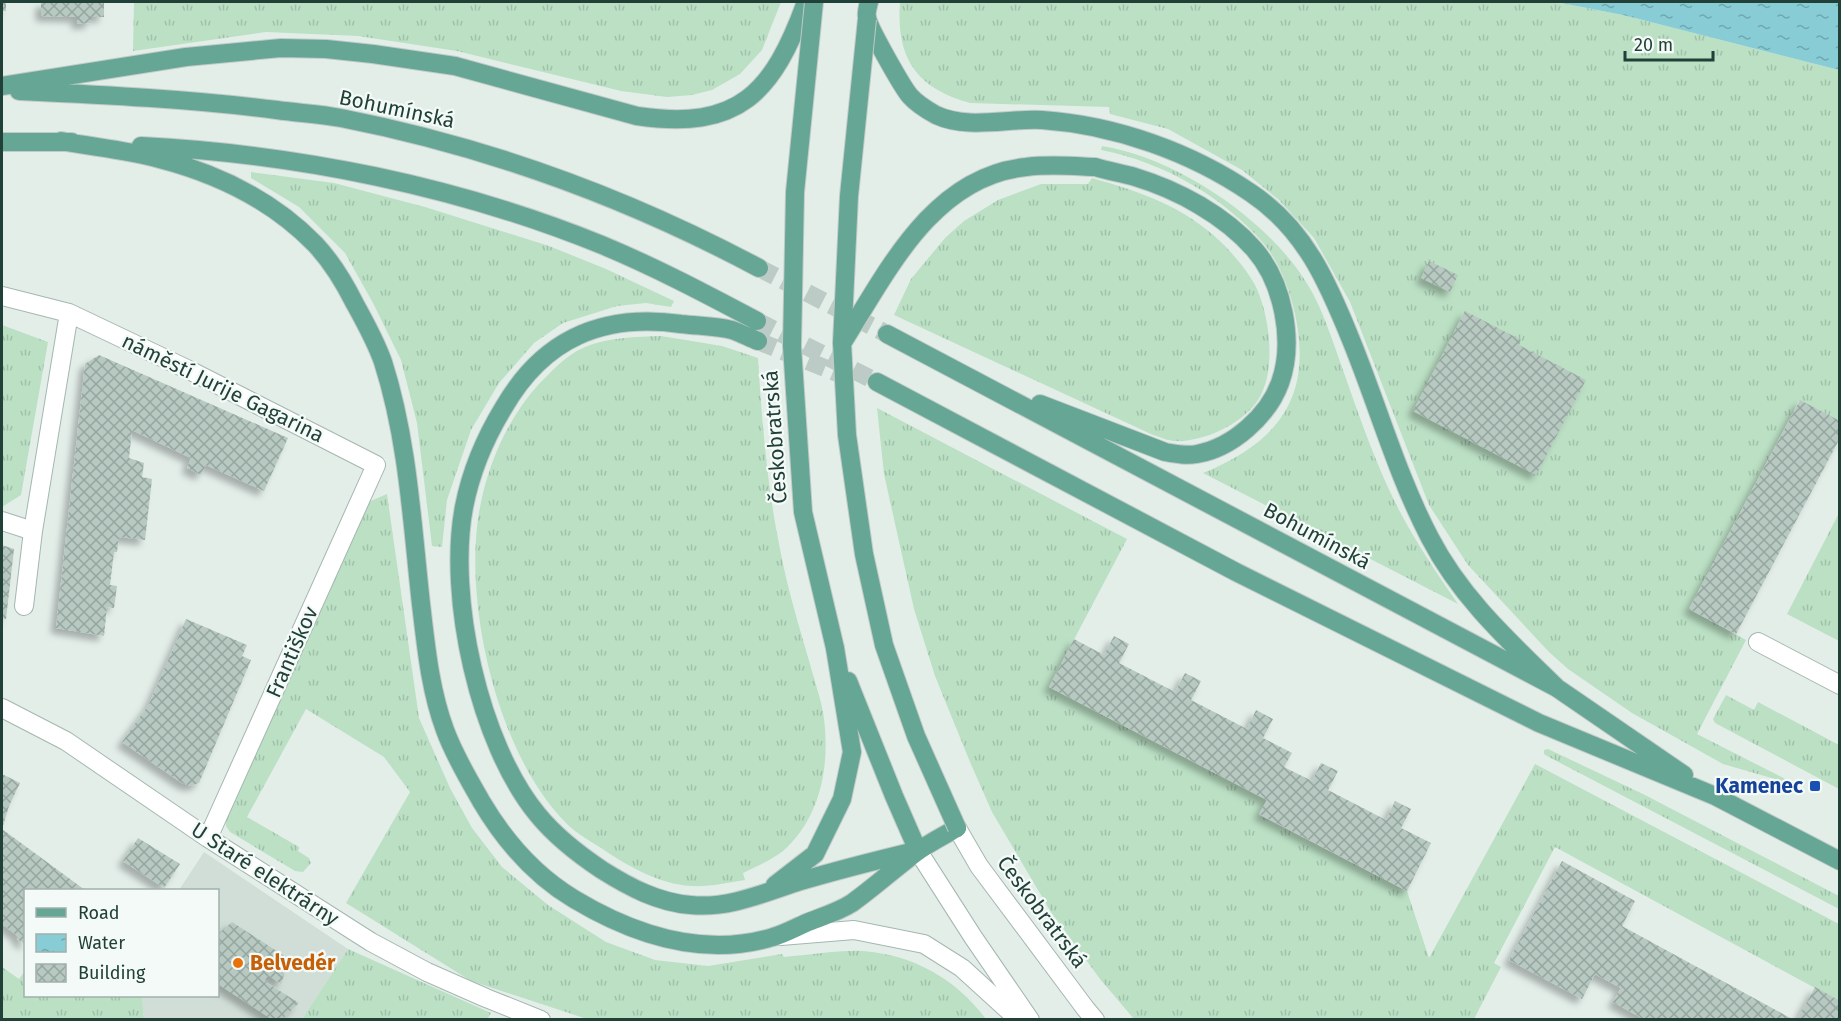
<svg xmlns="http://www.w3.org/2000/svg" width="1841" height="1021" font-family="'Fira Sans',sans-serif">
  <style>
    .built { fill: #d1ded8 }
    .grass { fill: url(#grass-tufts) }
    .water { fill: url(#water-ripples) }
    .building { fill: url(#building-cross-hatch); filter: url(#shadow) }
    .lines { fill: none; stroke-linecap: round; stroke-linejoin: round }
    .major-tunnel { stroke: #bccbc6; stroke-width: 18; stroke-dasharray: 18 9; stroke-linecap: butt }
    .minor-casing { stroke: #a5b7b0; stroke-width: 20 }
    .major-casing { stroke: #c1cac7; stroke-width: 20 }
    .minor { stroke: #fff; stroke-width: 18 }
    .major { stroke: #65a694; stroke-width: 18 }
    .major-bridge-casing { stroke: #c1cac7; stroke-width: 20; stroke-linecap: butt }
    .major-bridge { stroke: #65a694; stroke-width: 18 }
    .transit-dot { fill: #1a4fb4; stroke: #f4faf7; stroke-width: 2 }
    .food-dot { fill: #e8710a; stroke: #f4faf7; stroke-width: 2 }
    .labels { text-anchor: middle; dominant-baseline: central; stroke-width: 4.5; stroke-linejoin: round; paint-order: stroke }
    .street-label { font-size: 21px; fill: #214138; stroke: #f4faf7 }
    .transit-label { font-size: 21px; font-weight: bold; fill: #164399; stroke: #f4faf7; text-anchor: end }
    .food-label { font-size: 21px; font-weight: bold; fill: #c56008; stroke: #f4faf7; text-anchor: start }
  </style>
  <defs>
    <pattern id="grass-tufts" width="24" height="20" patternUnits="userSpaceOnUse" patternTransform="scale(1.5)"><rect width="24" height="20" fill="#bbe0c4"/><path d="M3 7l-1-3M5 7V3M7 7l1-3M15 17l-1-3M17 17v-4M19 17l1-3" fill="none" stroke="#a0c1a9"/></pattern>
    <pattern id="water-ripples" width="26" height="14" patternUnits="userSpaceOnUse" patternTransform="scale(1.5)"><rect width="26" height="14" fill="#88ccd6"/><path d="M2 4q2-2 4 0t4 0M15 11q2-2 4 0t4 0" fill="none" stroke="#6fa7af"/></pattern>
    <pattern id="building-cross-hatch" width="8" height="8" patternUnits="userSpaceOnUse" patternTransform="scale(1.5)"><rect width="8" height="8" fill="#b8c9c2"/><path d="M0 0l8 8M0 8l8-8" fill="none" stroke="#95a59f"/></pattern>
    <filter id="shadow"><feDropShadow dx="-5.5" dy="5.5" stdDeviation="3" flood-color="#0004"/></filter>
  </defs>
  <rect width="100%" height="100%" fill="#e3eee9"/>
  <path class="built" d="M 204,852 L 348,949 L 302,1019 L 144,1019 L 142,996 L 218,996 L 218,890 L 179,890 Z"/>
  <path class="grass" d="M 134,2 L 781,2 L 762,50 L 740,74 L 712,90 L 692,95 L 667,97 L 621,91 L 457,51 L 358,36 L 266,32 L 133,51 Z
    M 900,2 L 1556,2 L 1623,15 L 1839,70 L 1839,421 L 1799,401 L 1689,609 L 1746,640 L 1697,734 L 1799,786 L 1723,764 L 1632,713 L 1568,669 L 1549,652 L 1468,565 L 1429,505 L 1350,302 L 1314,238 L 1279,200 L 1242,170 L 1168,129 L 1110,114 L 1109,107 L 970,103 C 915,88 896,57 900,2 Z
    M 1102,146 C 1179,158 1275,224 1312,292 C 1326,318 1334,346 1344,373 C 1357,410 1370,447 1386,483 C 1405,526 1431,565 1458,604 L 1203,473 C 1278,442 1313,398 1295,314 C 1290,291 1280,263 1264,244 C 1224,197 1163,162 1101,150 Z
    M 251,172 L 334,183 L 425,207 L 549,246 L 606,269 L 674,301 L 671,307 L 646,303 L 617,306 L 563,323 L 534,343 L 499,383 L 471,430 L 447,500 L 442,547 L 432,546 L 417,423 L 401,360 L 373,303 L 345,253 L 299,207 L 251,178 Z
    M 1092,178 C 1141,192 1183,206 1221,242 C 1233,254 1247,270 1255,285 C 1270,315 1277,371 1258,400 C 1249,414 1234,424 1219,431 C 1207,437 1188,442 1175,441 C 1168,441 1160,437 1153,435 L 894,315 L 911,279 L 945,238 L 964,221 L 998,200 L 1041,184 L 1088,184 Z
    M 2,325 L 48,342 L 21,495 L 2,507 Z
    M 661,336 L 722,346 L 758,358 C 762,422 767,486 780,549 C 787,587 799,626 810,664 C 814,679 820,696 823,712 C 831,761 822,817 783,851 C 771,860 756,867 743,873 L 745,880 C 727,883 709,887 691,886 C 660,884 629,867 604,850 C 592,842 577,834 567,824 C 499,757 465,611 478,519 C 485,470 506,420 539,384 C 553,370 566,355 585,347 C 608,337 636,337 661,336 Z
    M 877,408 L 1127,539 L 1049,687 L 1267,800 L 1259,815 L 1407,891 L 1429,958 L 1535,764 L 1839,924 L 1839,1001 L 1555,847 L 1494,963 L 1501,967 L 1474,1019 L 1134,1019 L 1100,979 L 1051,912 L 992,812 L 970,762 L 935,676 L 914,609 L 884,474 Z
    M 387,494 L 419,718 L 450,788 L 472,828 L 502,867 L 548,905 L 606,942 L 655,960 L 708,966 L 782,954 L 784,957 C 810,955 837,950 863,951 C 914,955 956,979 986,1019 L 587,1019 L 471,981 L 346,903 L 410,792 L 384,757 L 306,709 L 247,817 L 299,847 L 298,851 L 309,858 L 311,863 L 303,872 L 295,871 L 230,832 L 226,826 L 226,820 L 366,503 Z
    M 1839,513 L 1839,641 L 1787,614 Z
    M 1726,695 L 1754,710 L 1758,702 L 1839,745 L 1839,789 L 1715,723 L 1713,719 Z
    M 1548,749 L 1643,794 L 1839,896 L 1839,909 L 1547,756 L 1544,754 L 1544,750 Z
    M 348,949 L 491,1013 L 487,1020 L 302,1019 Z
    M 2,967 L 19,979 L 25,971 L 26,996 L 142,996 L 144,1019 L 2,1019 Z"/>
  <path class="water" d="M 1556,2 L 1839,2 L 1839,70 L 1623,15 Z"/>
  <path class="building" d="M 2,2 L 6,2 L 6,11 L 2,11 Z
    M 41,2 L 104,2 L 104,17 L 91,17 L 91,23 L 77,24 L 77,17 L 41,16 Z
    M 1429,261 L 1458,275 L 1450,292 L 1421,278 Z
    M 1465,311 L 1521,340 L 1519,345 L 1586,380 L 1536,475 L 1413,411 Z
    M 99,355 L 288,438 L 264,491 L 206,465 L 201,475 L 187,468 L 191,458 L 132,430 L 129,458 L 144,463 L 142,477 L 152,479 L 145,540 L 119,537 L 117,552 L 114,552 L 110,585 L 117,586 L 114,608 L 107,607 L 104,636 L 56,628 L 85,364 Z
    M 1800,400 L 1840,421 L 1840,438 L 1736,634 L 1689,609 Z
    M 2,545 L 14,549 L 6,619 L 2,618 Z
    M 186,619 L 247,645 L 242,656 L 251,660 L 199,783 L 191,786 L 182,783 L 122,742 L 149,704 Z
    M 1114,636 L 1129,644 L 1119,663 L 1175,692 L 1185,673 L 1201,681 L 1191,700 L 1247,729 L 1256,710 L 1273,719 L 1263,738 L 1292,753 L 1284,767 L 1312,781 L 1321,763 L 1338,771 L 1328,790 L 1386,820 L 1395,801 L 1411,809 L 1401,828 L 1431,843 L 1407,891 L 1259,814 L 1267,800 L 1049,687 L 1074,639 L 1104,655 Z
    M 2,774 L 20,783 L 9,806 L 2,829 Z
    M 2,829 L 85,890 L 26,890 L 26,945 L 17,939 L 19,937 L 2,924 Z
    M 138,838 L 180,864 L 164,888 L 123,861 Z
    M 1562,861 L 1635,901 L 1622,926 L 1794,1020 L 1645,1020 L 1613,1002 L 1621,988 L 1595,974 L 1582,999 L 1509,960 Z
    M 232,922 L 289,959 L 281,984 L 268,975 L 264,981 L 299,1003 L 281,1020 L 273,1020 L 218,984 L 218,934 Z
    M 1815,987 L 1840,1001 L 1840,1020 L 1797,1020 Z"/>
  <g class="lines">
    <path class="major-tunnel" d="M 759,268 L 887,334
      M 757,321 L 877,382
      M 758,341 L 837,373"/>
    <g class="minor-casing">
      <path id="minor" d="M 2,296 L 69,313 L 191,371 L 376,465
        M 2,521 L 33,531 L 69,313
        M 24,606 L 33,531
        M 1758,642 L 1840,685
        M 2,708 L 66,741 L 208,838 L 371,942 L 427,972 L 486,998 L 541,1020
        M 957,828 L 979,866 L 1085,1008 L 1095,1020
        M 208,838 L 376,465
        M 918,851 L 973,937 L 1030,1020
        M 781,936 L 854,930 L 924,944 L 962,968 L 1019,1020"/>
    </g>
    <g class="major-casing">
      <path id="major" d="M 869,2 C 868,6 866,13 867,17 C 868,27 903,88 910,96 C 917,104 927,110 936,115 C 968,130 1008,118 1042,120 C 1115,125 1191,152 1251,193 C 1305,229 1328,283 1351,340 C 1378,406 1397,475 1430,538 C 1461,598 1510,642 1557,688
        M 2,86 L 186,57 L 281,48 L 326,49 L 373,54 L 455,66 L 637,116 C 739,131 773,93 806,2
        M 19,91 C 105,95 191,99 277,110 C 298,113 320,114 341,118 C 489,147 626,197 759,268
        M 61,141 C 93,147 128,150 160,159 C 218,174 273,201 315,244 C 332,262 344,282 355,304 C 365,322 376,342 383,362 C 408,440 412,523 421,604 C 426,646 430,690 445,730 C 454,755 468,778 481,801 C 504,840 534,875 574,899 C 634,935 703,958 773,937 C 784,934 795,928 806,923 C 821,917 838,912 852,903 C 873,888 893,870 914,854 C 927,844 943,836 957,828
        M 2,142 L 72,142
        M 141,146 C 297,154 457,186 602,245 C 655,267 706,294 757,321
        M 887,334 L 1557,688 L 1684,775
        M 758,341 C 750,338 741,333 732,330 C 716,326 698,326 681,324 C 603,313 544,338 504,407 C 485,438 471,471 464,507 C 447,596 479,744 538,815 C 556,837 578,854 602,870 C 629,887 659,903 691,905 C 729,909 766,892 801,881 C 838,870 874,861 911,852
        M 877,382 L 1236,572 L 1539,723 L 1715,796 L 1840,861
        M 1040,404 L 1165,452 C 1176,454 1186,456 1197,454 C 1232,448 1268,416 1280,383 C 1295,341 1283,282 1254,249 C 1224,215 1178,190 1135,177 C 1121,173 1108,171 1095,167
        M 848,681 L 894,796 L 918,851
        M 775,885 L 815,854 L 842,799 L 852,752 L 835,648"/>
    </g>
    <use href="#minor" class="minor"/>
    <use href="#major" class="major"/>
    <g class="major-bridge-casing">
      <path id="major-bridge" d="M 814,2 L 795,192 L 792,346 L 803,512 L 835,648
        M 867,19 L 849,196 L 842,343 L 847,435 L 864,554 L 884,645 L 916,736 L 957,828
        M 843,342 C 887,272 933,176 1026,167 C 1049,164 1072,166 1095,167"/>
    </g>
    <use href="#major-bridge" class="major-bridge"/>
  </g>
  <rect class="transit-dot" x="1809" y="780" width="12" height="12" rx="3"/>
  <circle class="food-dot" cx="238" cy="963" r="6"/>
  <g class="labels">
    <g class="street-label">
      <text transform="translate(397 109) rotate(12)">Bohumínská</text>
      <text transform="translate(223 388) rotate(26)">náměstí Jurije Gagarina</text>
      <text transform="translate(775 437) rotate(-94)">Českobratrská</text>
      <text transform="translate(1317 536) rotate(28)">Bohumínská</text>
      <text transform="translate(292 652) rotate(-66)">Františkov</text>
      <text transform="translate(265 874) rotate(33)">U Staré elektrárny</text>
      <text transform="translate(1042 912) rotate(53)">Českobratrská</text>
    </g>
    <g class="transit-label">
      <text x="1803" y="786">Kamenec</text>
    </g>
    <g class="food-label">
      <text x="250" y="963">Belvedér</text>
    </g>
  </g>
  <rect width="1841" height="1021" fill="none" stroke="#214138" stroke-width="6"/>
  <rect x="24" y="889" width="195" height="108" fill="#f4faf7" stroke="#a0b0ab" stroke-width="1.5"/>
  <rect x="36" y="908" width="30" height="9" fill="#65a694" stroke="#a0b0ab" stroke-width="1.5"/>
  <text x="78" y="919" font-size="18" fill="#214138">Road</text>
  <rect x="36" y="934" width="30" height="18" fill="url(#water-ripples)" stroke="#a0b0ab" stroke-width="1.5"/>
  <text x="78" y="949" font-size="18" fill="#214138">Water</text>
  <rect x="36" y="964" width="30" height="18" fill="url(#building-cross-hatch)" stroke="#a0b0ab" stroke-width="1.5"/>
  <text x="78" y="979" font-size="18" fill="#214138">Building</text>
  <path d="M1625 51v9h88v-9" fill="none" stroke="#214138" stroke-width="3"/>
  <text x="1634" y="51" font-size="18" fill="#214138" stroke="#f4faf7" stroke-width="4.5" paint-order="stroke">20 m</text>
</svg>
